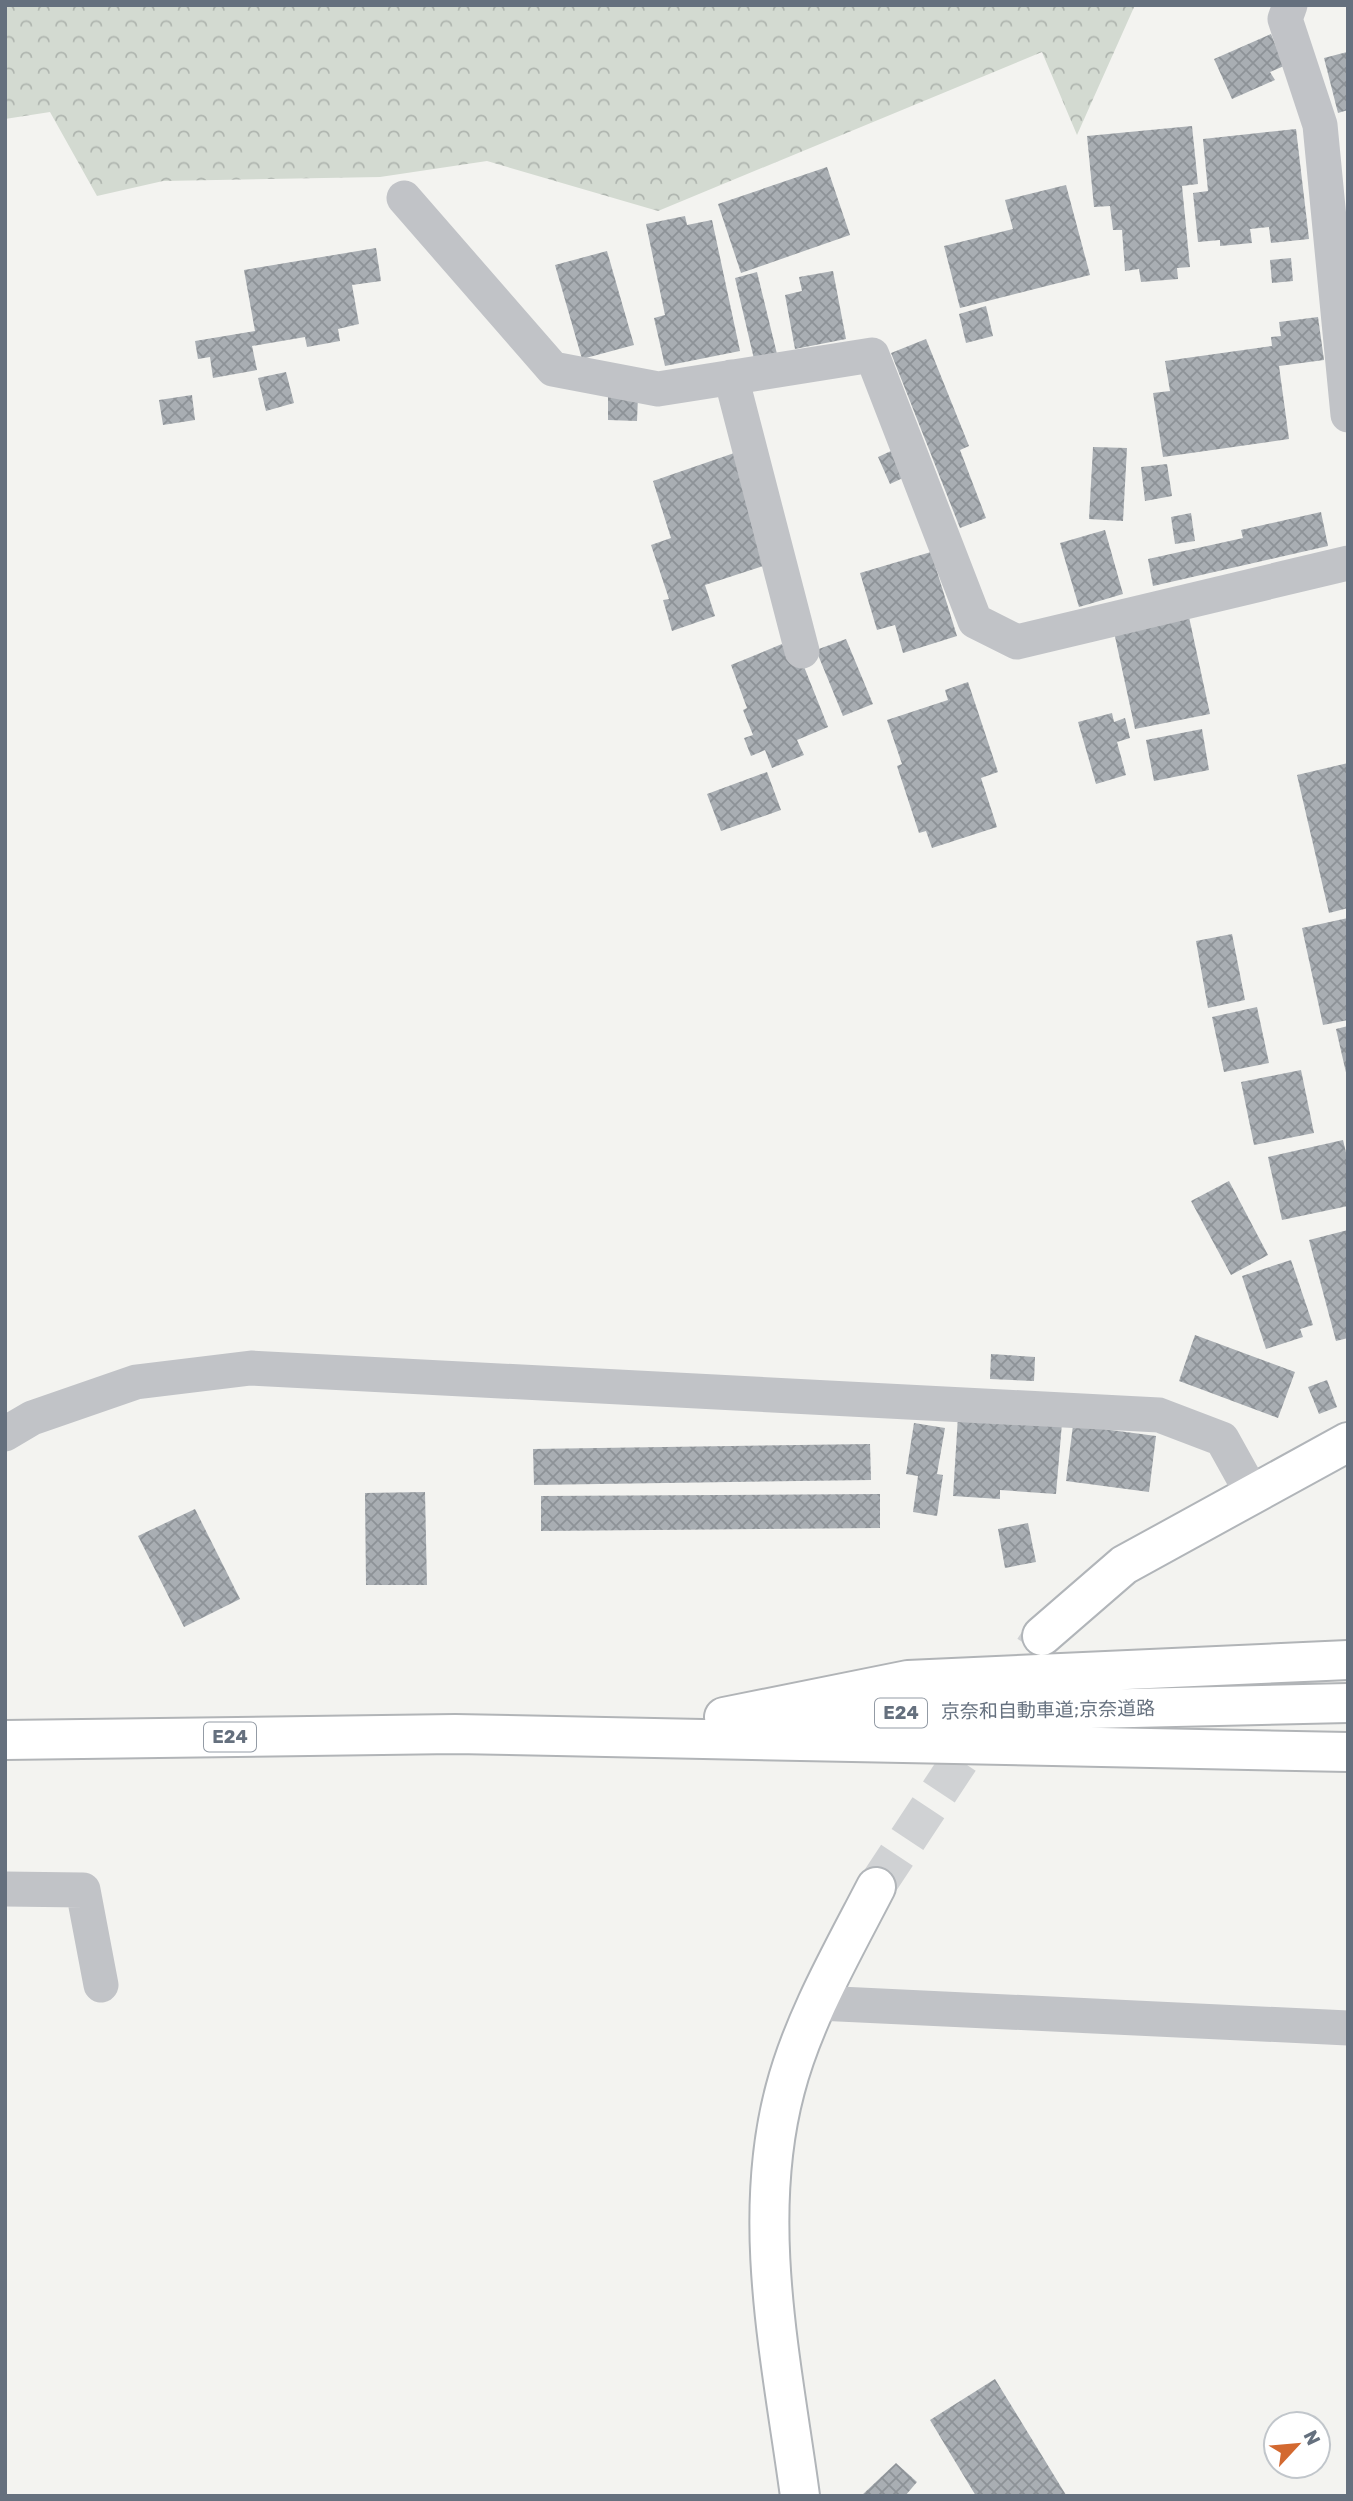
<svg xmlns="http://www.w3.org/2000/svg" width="1353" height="2501" font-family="Rubik,'Noto Sans JP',sans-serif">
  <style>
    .forest { fill: url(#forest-crowns) }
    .building { fill: url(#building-cross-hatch) }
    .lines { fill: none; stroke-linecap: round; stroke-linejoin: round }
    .secondary-tunnel { stroke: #d0d2d4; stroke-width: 38; stroke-dasharray: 38 19; stroke-linecap: butt }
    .secondary-casing { stroke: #b1b5b9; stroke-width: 42 }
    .highway-casing { stroke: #b1b4b7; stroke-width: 42 }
    .street { stroke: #c1c3c7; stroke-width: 35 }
    .secondary { stroke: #fff; stroke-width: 38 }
    .highway { stroke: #fff; stroke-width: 38 }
    .labels { text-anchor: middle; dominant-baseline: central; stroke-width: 7; stroke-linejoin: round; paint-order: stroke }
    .shield { fill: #fff; stroke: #939ba5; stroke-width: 2 }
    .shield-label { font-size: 18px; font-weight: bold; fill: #65707e }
    .street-label { font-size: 19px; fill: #65707e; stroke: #fff }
  </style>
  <defs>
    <pattern id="forest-crowns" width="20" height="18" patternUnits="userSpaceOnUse" patternTransform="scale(1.75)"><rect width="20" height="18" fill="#d3dad1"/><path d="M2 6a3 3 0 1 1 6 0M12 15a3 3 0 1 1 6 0" fill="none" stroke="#afb5af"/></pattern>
    <pattern id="building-cross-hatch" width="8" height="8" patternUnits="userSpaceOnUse" patternTransform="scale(1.75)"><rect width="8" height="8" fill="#a9aeb3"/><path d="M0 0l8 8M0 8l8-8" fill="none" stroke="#8d9297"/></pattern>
  </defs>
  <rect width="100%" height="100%" fill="#f3f3f0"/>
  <path class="forest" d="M 5,5 L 1135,5 L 1077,135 L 1042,52 L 658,211 L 487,161 L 380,177 L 163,181 L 97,196 L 50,112 L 5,119 Z"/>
  <path class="building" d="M 1271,34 L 1284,66 L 1270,72 L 1275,80 L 1232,99 L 1214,59 Z
    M 1347,52 L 1348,110 L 1338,113 L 1324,58 Z
    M 1192,126 L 1198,184 L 1182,186 L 1190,267 L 1177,268 L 1178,279 L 1141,282 L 1139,269 L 1125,271 L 1122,230 L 1113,230 L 1110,206 L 1094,207 L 1087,136 Z
    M 1296,129 L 1309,239 L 1271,243 L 1269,227 L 1250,229 L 1252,243 L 1220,246 L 1220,240 L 1198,242 L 1193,193 L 1208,191 L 1203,139 Z
    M 827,167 L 850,235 L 741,273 L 718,204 Z
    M 1066,185 L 1090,275 L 960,308 L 944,246 L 1013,229 L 1005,200 Z
    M 685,216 L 687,225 L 712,220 L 740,351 L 665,366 L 654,318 L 665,315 L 646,224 Z
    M 376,248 L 381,281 L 352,285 L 359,324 L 338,329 L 340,341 L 307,347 L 305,337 L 252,346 L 257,370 L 213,378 L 210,357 L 198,359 L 195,341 L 255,331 L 244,270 Z
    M 607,251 L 634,345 L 582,359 L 555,265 Z
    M 1291,258 L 1293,281 L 1272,283 L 1270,260 Z
    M 833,271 L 846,339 L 795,349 L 785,295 L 802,291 L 799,277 Z
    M 757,272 L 777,354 L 754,359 L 735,278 Z
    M 986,306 L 993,336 L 966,343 L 959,314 Z
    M 1318,317 L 1324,360 L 1279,366 L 1289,439 L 1163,457 L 1153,393 L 1170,391 L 1165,361 L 1272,346 L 1271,337 L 1281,336 L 1279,322 Z
    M 926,339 L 969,446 L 960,450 L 986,518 L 960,528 L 891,353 Z
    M 286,372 L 294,403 L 266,411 L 258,378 Z
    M 192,395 L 195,420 L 163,425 L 159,400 Z
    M 608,396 L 638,396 L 637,421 L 608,420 Z
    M 1093,447 L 1127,448 L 1123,521 L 1089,519 Z
    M 743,450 L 766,565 L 705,585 L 715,616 L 672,631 L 663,600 L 669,599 L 651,545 L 671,538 L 653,481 Z
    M 891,451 L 903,478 L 890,484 L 878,457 Z
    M 1167,464 L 1172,496 L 1145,501 L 1141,467 Z
    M 1321,512 L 1328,546 L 1153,586 L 1148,559 L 1243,538 L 1241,530 Z
    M 1191,513 L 1195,541 L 1175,544 L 1171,517 Z
    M 1105,530 L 1123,594 L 1079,607 L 1060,543 Z
    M 931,552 L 957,636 L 903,653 L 895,625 L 877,630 L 860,573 Z
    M 1189,617 L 1210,714 L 1135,729 L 1114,632 Z
    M 846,639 L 873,704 L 843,716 L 816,650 Z
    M 782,644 L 786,653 L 797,649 L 828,727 L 797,740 L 804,755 L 772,768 L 765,750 L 751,756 L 744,738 L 753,735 L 743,710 L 747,708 L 731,665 Z
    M 968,682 L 998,772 L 981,778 L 997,827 L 932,848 L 926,831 L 919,833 L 897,766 L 902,764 L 887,720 L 948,700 L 945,690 Z
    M 1112,713 L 1114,722 L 1125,718 L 1130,738 L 1117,742 L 1126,775 L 1096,784 L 1078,722 Z
    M 1202,729 L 1209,770 L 1154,781 L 1146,740 Z
    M 1348,763 L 1348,908 L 1329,913 L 1297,775 Z
    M 767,772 L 781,810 L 721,831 L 707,794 Z
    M 1348,918 L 1348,1020 L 1323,1025 L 1302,928 Z
    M 1232,934 L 1245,1000 L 1208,1008 L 1196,941 Z
    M 1257,1007 L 1269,1063 L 1224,1072 L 1212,1017 Z
    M 1348,1026 L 1348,1077 L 1347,1077 L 1336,1029 Z
    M 1301,1070 L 1314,1133 L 1254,1145 L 1241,1082 Z
    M 1343,1140 L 1348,1161 L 1348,1206 L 1282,1220 L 1268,1157 Z
    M 1229,1181 L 1268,1255 L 1231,1275 L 1191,1201 Z
    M 1348,1230 L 1348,1338 L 1336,1341 L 1309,1240 Z
    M 1291,1260 L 1313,1325 L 1300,1329 L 1303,1337 L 1266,1349 L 1242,1276 Z
    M 1195,1335 L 1295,1372 L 1278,1418 L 1179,1381 Z
    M 991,1354 L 1035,1357 L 1034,1381 L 990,1379 Z
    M 1327,1380 L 1337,1407 L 1319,1414 L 1308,1387 Z
    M 958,1416 L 1062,1423 L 1056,1494 L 1000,1490 L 1000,1499 L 953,1496 Z
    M 914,1423 L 945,1428 L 937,1474 L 943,1475 L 937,1516 L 913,1512 L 918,1476 L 906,1474 Z
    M 1073,1425 L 1156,1436 L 1149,1492 L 1066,1481 Z
    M 870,1444 L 871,1480 L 534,1485 L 533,1449 Z
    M 425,1492 L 427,1585 L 366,1585 L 365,1493 Z
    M 880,1494 L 880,1528 L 541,1531 L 541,1496 Z
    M 195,1509 L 240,1599 L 184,1627 L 138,1536 Z
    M 1028,1523 L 1036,1562 L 1005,1568 L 998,1529 Z
    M 995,2379 L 1066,2495 L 1064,2496 L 976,2496 L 930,2420 Z
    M 896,2463 L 917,2482 L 905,2496 L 861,2496 Z"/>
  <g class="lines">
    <path class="secondary-tunnel" d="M 876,1887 L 1042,1636"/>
    <g class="secondary-casing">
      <path id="secondary" d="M 1042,1636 L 1124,1565 L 1348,1442
        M 800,2496 C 782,2363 750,2222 785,2090 C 803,2020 843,1951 876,1887"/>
    </g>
    <g class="highway-casing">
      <path id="highway" d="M 792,1716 L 1348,1703
        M 724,1717 L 908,1680 L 1348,1660
        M 5,1740 L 455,1734 L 1348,1752"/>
    </g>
    <path class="street" d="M 1290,5 L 1285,19 L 1320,125 L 1348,415
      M 404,198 L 553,369 L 658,389 L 872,355 L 975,621 L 1017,642 L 1348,563
      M 731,377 L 802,651
      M 5,1434 L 32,1418 L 136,1382 L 251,1368 L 1159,1415 L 1222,1439 L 1252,1493
      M 5,1889 L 83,1890 L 101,1985
      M 818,2003 L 1348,2028"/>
    <use href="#secondary" class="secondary"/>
    <use href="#highway" class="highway"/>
  </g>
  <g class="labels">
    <g class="shield">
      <rect x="875" y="1698.5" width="52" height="29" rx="5"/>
      <rect x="204" y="1722.5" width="52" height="29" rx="5"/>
    </g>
    <g class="shield-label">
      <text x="901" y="1713">E24</text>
      <text x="230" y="1737">E24</text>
    </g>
    <g class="street-label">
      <text transform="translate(1048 1710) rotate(-1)">京奈和自動車道;京奈道路</text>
    </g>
  </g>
  <rect width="1353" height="2501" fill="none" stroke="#65707e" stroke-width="14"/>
  <g transform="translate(1297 2445) rotate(64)"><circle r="33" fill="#ffffff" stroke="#c1c6cb" stroke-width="2"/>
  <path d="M0-5L12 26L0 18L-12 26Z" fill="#d36930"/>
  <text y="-10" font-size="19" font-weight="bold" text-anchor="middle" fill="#65707e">N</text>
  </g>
</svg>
